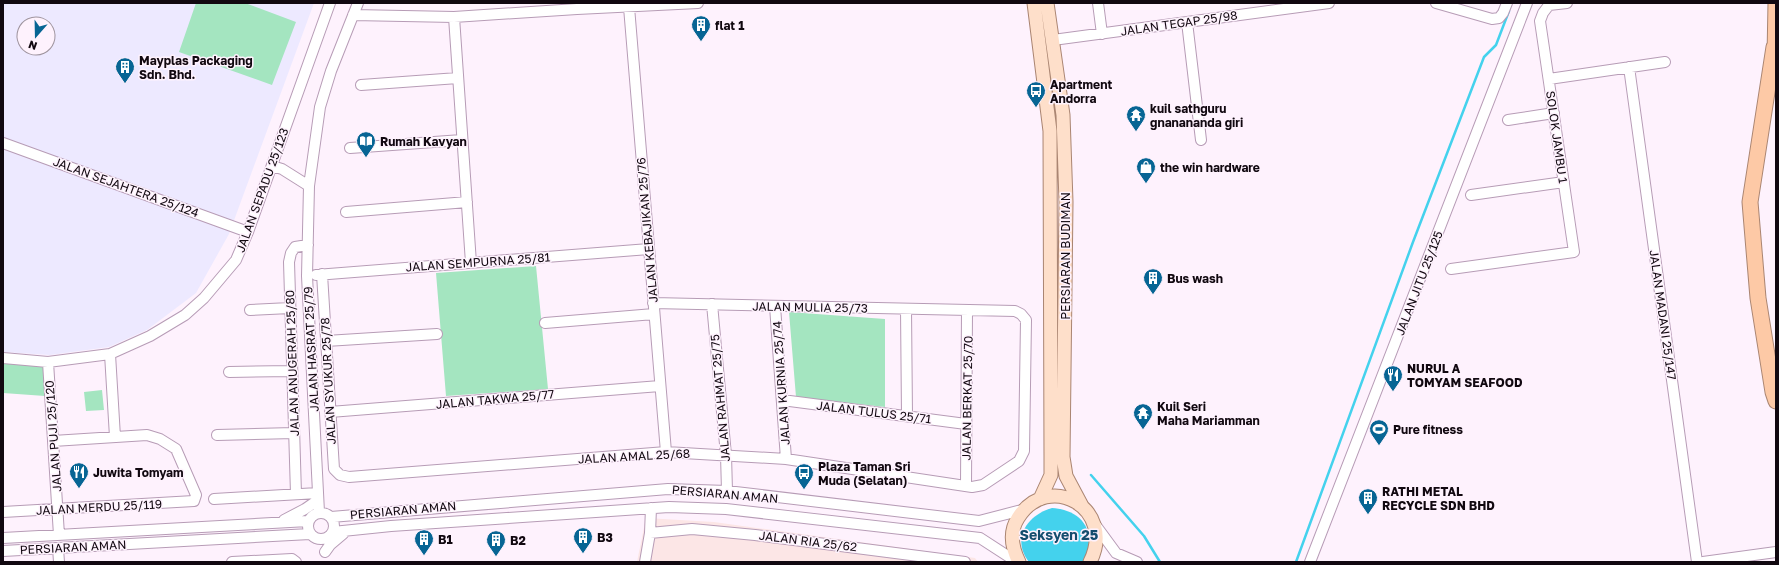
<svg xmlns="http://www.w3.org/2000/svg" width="1779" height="565" font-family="'Golos Text',sans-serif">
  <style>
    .commercial { fill: #fce6e6 }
    .industrial { fill: #ede9ff; fill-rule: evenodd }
    .green { fill: #a4e5c0 }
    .water { fill: #44d2ed }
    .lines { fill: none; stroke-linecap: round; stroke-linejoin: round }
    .stream { stroke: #44d2ed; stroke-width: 2.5 }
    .minor-casing { stroke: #b79cb6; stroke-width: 12 }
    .major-casing { stroke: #aa8572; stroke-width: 15 }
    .highway-casing { stroke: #aa8572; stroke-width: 17 }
    .minor { stroke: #fff; stroke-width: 10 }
    .major { stroke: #fedfca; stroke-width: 13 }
    .highway { stroke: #fdc9a6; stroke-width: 15 }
    .labels { text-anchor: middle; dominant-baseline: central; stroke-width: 3; stroke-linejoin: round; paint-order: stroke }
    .street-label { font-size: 12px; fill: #110810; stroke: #fef2fd }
    .poi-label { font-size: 12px; font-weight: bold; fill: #110810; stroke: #fef2fd; text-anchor: start }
    .quarter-label { font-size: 14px; font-weight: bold; fill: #144d6e; stroke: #fef2fd }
  </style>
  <rect width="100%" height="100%" fill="#fef2fd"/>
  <path class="commercial" d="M 646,518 L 714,522 L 975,558 L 978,562 L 637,562 Z"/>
  <path class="industrial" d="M 3,3 L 314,3 L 229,234 L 196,293 L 147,330 L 109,347 L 50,355 L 3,352 ZM 24,24 L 48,24 L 48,48 L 24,48 Z"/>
  <path class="green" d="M 196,3 L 245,3 L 296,22 L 272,85 L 179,52 Z
    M 536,266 L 548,389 L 446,396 L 436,273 Z
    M 789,312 L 885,319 L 885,407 L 796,397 Z
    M 3,363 L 44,365 L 45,396 L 3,393 Z
    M 102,390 L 104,410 L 86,411 L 84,392 Z"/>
  <path class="water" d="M 1052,508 C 1084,510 1098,534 1083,562 L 1029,562 C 1011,539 1027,515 1052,508 Z"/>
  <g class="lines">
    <path class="stream" d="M 1091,475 L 1144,536 L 1160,562
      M 1296,562 L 1413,242 L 1484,57 L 1496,45 L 1509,11"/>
    <g class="minor-casing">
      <path id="minor" d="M 1098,3 L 1102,34
        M 1436,3 L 1492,19 L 1499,18 L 1503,13 L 1507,3
        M 629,7 L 666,452
        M 353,15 L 454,17 L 577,9 L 698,3
        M 454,17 L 471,263
        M 1187,22 L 1201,140
        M 1053,40 L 1329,3
        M 1629,67 L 1697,562
        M 1549,79 L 1665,62
        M 361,85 L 458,78
        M 1508,120 L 1554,113
        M 3,143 L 248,232
        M 350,148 L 462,140
        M 272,166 L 282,169 L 309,186
        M 1471,195 L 1564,182
        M 346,212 L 467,202
        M 1451,269 L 1574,252 L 1540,21 L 1543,13 L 1549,5 L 1567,3
        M 322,274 L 334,469 L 340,475 L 349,477 L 666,452 L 786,459 L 972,487 L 983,485 L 1019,461 L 1024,451 L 1026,320 L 1021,314 L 1015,311 L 653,303
        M 316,275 L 649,249
        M 712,304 L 726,455 L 727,491
        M 775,306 L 786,459
        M 906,309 L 907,416
        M 250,310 L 290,308
        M 545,323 L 654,314
        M 326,341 L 437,334
        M 110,354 L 115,437
        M 3,358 L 48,362 L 110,354 L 150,336 L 185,315 L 204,298 L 236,260 L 248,232 L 330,3
        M 48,362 L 59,535
        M 229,372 L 292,371
        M 782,400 L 966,424
        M 330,412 L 660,386
        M 217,435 L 294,433
        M 966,486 L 967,310
        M 296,494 L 289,262 L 291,253 L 295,247 L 308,245
        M 214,499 L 318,493
        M 3,512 L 194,501 L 196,495 L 176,449 L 160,439 L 147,435 L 53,441
        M 319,512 L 307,276 L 309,186 L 320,107 L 331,71 L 358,3
        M308 526a13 13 0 1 1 26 0a13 13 0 1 1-26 0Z
        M 331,517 L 668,489 L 727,491 L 979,521 L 1022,510
        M 284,520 L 305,509 L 318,500
        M 1094,523 L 1116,553 L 1137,562
        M 333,532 L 391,526 L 669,507 L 726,509 L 980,538 L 1017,562
        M 650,533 L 692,529 L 755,535 L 965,562
        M 3,538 L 308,521
        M 58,548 L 59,562
        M 3,551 L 310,534
        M 325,552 L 330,545 L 343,534
        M 232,562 L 292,559 L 296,562
        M 645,562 L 650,533 L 651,508
        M 1310,562 L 1527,3
        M 1703,562 L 1776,552"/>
    </g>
    <g class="major-casing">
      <path id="major" d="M 1034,3 L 1050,131 L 1051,455 L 1051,475 L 1040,499
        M 1047,3 L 1063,115 L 1066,202 L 1063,457 L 1066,476 L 1082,506
        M 1019,562 C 1012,548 1009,532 1018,518 C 1048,470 1117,508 1090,562"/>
    </g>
    <g class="highway-casing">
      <path id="highway" d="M 1774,47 L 1750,202 L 1758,298 L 1773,392 L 1776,401
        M 1775,56 L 1776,3"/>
    </g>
    <use href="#minor" class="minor"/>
    <use href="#major" class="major"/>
    <use href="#highway" class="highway"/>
  </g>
  <defs>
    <g id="building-pin" transform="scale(1)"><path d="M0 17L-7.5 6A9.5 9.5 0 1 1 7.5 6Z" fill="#076594" stroke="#fef2fd"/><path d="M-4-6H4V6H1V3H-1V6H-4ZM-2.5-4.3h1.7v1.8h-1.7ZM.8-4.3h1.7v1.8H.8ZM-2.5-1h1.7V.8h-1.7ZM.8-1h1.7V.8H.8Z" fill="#fff"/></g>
    <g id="bus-pin" transform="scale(1)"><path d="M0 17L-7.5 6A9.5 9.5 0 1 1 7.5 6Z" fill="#076594" stroke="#fef2fd"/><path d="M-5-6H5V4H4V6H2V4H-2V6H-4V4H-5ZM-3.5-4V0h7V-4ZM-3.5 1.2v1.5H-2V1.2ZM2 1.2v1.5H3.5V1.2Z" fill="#fff"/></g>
    <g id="temple-pin" transform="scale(1)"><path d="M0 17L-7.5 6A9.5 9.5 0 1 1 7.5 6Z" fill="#076594" stroke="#fef2fd"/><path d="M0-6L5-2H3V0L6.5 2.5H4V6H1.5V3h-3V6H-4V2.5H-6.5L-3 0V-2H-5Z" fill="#fff"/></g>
    <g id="library-pin" transform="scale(1)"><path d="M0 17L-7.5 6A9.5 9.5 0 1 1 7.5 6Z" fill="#076594" stroke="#fef2fd"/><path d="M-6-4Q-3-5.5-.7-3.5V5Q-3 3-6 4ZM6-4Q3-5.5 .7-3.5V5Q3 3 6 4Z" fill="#fff"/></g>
    <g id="shop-pin" transform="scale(1)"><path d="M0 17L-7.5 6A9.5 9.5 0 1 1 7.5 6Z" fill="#076594" stroke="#fef2fd"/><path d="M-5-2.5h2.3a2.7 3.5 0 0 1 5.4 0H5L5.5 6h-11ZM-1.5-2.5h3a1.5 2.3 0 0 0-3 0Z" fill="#fff"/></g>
    <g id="restaurant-pin" transform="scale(1)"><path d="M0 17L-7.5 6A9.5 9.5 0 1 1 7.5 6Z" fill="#076594" stroke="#fef2fd"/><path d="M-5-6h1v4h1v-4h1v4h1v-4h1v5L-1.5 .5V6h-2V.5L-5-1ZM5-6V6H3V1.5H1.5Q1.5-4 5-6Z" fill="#fff"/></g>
    <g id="stadium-pin" transform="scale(1)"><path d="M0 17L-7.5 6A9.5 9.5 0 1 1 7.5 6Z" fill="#076594" stroke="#fef2fd"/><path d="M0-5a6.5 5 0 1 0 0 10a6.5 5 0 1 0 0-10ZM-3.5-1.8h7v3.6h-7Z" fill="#fff"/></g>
  </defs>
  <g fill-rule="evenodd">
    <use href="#building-pin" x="701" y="25"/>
    <use href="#building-pin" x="125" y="67"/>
    <use href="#bus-pin" x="1036" y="91"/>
    <use href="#temple-pin" x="1136" y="115"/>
    <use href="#library-pin" x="366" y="141"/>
    <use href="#shop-pin" x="1146" y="167"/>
    <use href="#building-pin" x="1153" y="278"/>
    <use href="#restaurant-pin" x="1393" y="375"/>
    <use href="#temple-pin" x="1143" y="413"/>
    <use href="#stadium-pin" x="1379" y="429"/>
    <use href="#restaurant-pin" x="79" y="472"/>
    <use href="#bus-pin" x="804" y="473"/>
    <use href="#building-pin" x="1368" y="498"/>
    <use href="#building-pin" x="583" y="537"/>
    <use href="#building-pin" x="424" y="539"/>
    <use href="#building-pin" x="496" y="540"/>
  </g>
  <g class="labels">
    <g class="street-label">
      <text transform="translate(1179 23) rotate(-8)">JALAN TEGAP 25/98</text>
      <text transform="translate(1557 137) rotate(82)">SOLOK JAMBU 1</text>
      <text transform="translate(126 187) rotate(20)">JALAN SEJAHTERA 25/124</text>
      <text transform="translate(262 190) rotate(-70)">JALAN SEPADU 25/123</text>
      <text transform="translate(647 230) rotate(-95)">JALAN KEBAJIKAN 25/76</text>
      <text transform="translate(1065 256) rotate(-90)">PERSIARAN BUDIMAN</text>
      <text transform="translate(478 262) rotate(-4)">JALAN SEMPURNA 25/81</text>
      <text transform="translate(1419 283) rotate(-69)">JALAN JITU 25/125</text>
      <text transform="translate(810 307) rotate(1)">JALAN MULIA 25/73</text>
      <text transform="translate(1663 315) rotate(82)">JALAN MADANI 25/147</text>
      <text transform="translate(311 349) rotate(-93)">JALAN HASRAT 25/79</text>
      <text transform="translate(292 363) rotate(-92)">JALAN ANUGERAH 25/80</text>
      <text transform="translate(328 381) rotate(-93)">JALAN SYUKUR 25/78</text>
      <text transform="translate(781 383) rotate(-94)">JALAN KURNIA 25/74</text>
      <text transform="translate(720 398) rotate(-95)">JALAN RAHMAT 25/75</text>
      <text transform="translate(967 398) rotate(-89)">JALAN BERKAT 25/70</text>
      <text transform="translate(495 399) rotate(-5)">JALAN TAKWA 25/77</text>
      <text transform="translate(874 412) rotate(7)">JALAN TULUS 25/71</text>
      <text transform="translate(53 436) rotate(-94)">JALAN PUJI 25/120</text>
      <text transform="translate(634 456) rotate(-3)">JALAN AMAL 25/68</text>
      <text transform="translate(725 494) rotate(5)">PERSIARAN AMAN</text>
      <text transform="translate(99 507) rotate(-3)">JALAN MERDU 25/119</text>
      <text transform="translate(403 510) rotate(-5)">PERSIARAN AMAN</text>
      <text transform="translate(808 541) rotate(7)">JALAN RIA 25/62</text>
      <text transform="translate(73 547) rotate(-3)">PERSIARAN AMAN</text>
    </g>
    <g class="poi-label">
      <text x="715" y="25">flat 1</text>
      <text x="139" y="60">Mayplas Packaging<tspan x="139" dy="14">Sdn. Bhd.</tspan></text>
      <text x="1050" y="84">Apartment<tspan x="1050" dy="14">Andorra</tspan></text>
      <text x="1150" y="108">kuil sathguru<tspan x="1150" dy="14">gnanananda giri</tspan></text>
      <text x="380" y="141">Rumah Kavyan</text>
      <text x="1160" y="167">the win hardware</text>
      <text x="1167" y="278">Bus wash</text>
      <text x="1407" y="368">NURUL A<tspan x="1407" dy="14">TOMYAM SEAFOOD</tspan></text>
      <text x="1157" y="406">Kuil Seri<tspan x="1157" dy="14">Maha Mariamman</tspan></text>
      <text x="1393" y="429">Pure fitness</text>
      <text x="818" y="466">Plaza Taman Sri<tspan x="818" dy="14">Muda (Selatan)</tspan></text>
      <text x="93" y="472">Juwita Tomyam</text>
      <text x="1382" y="491">RATHI METAL<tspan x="1382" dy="14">RECYCLE SDN BHD</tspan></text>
      <text x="597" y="537">B3</text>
      <text x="438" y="539">B1</text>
      <text x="510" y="540">B2</text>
    </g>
    <g class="quarter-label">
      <text x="1059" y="534">Seksyen 25</text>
    </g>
  </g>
  <rect width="1779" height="565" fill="none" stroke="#110810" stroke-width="8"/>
  <g transform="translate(36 36) rotate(200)"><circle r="19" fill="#fef2fd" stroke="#9f949e"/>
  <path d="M0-3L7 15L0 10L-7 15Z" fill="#076594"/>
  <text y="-6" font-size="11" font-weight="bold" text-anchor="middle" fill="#110810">N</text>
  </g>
</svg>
